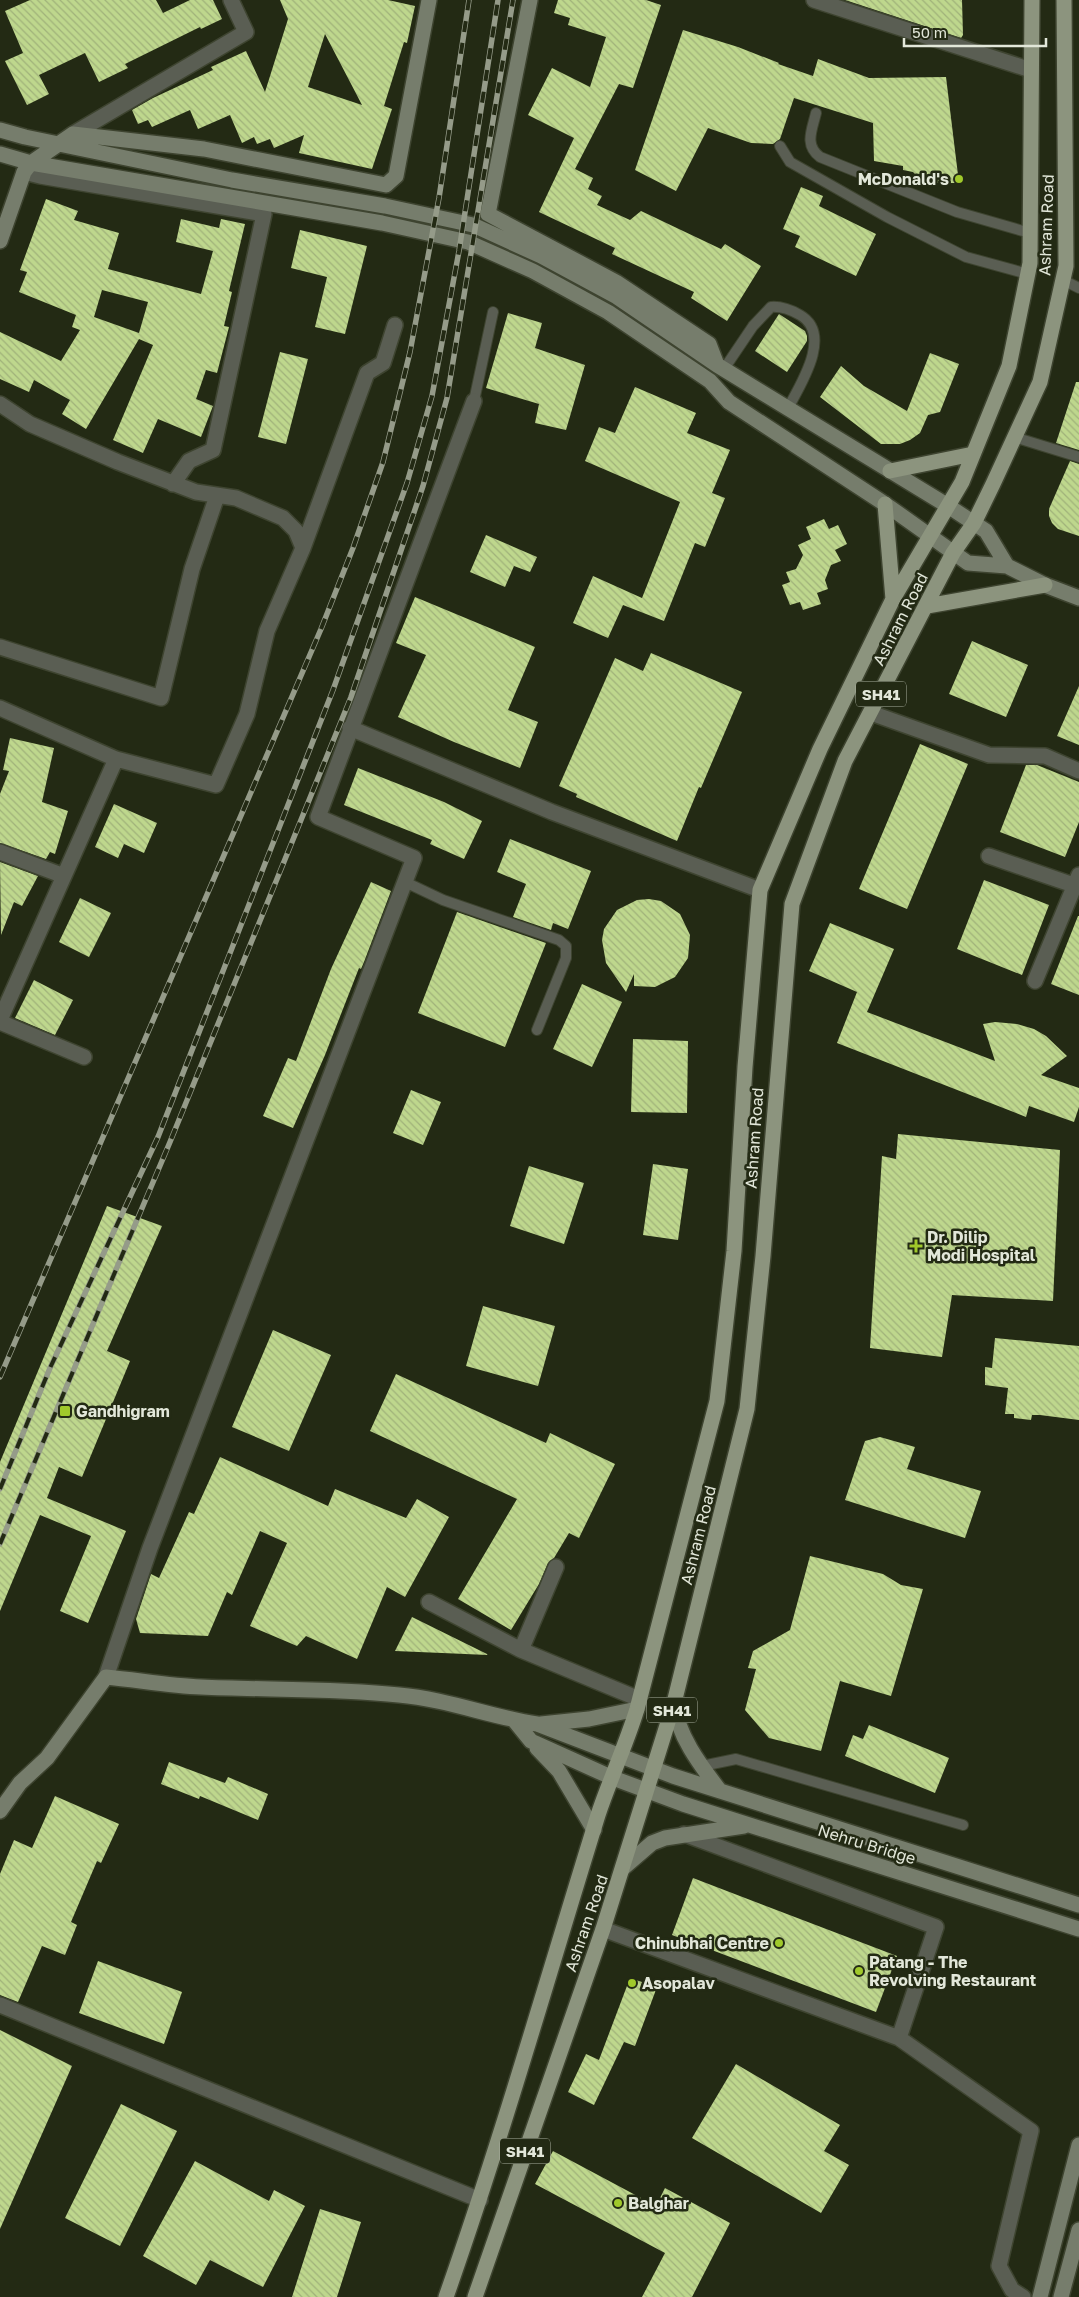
<svg xmlns="http://www.w3.org/2000/svg" width="1079" height="2297" font-family="'Golos Text',sans-serif">
  <style>
    .building { fill: url(#building-back-hatch); fill-rule: evenodd }
    .lines { fill: none; stroke-linecap: round; stroke-linejoin: round }
    .lane-casing { stroke: #3e4430; stroke-width: 12 }
    .street-casing { stroke: #3e4430; stroke-width: 18 }
    .secondary-casing { stroke: #3e4430; stroke-width: 18 }
    .primary-casing { stroke: #3e4430; stroke-width: 18 }
    .lane { stroke: #5a5e53; stroke-width: 10 }
    .street { stroke: #5a5e53; stroke-width: 15 }
    .secondary { stroke: #767d6c; stroke-width: 15 }
    .primary { stroke: #8c947e; stroke-width: 15 }
    .rail-casing { stroke: #959b89; stroke-width: 5.5 }
    .rail { stroke: #232a14; stroke-width: 4; stroke-dasharray: 11; stroke-linecap: butt }
    .poi-dot { fill: #a0c92b; stroke: #232a14; stroke-width: 2 }
    .labels { text-anchor: middle; dominant-baseline: central; stroke-width: 5; stroke-linejoin: round; paint-order: stroke }
    .shield { fill: #232a14; stroke: #a9ae9e; stroke-width: 1 }
    .shield-label { font-size: 15px; font-weight: bold; fill: #e2e7d9 }
    .poi-label { font-size: 16px; font-weight: bold; fill: #e2e7d9; stroke: #232a14; text-anchor: start }
    .street-label { font-size: 16px; fill: #e2e7d9; stroke: #232a14 }
  </style>
  <defs>
    <pattern id="building-back-hatch" width="6" height="6" patternUnits="userSpaceOnUse" patternTransform="scale(1.25)"><rect width="6" height="6" fill="#bed78d"/><path d="M-1 5l2 2M0 0l6 6M5-1l2 2" fill="none" stroke="#a0b27a"/></pattern>
  </defs>
  <rect width="100%" height="100%" fill="#232a14"/>
  <path class="building" d="M 30,0 L 156,0 L 163,13 L 190,0 L 213,0 L 222,19 L 201,29 L 200,27 L 125,64 L 128,68 L 99,82 L 85,53 L 39,75 L 49,94 L 27,105 L 5,61 L 23,53 L 5,11 Z
    M 280,0 L 388,0 L 415,6 L 407,43 L 404,42 L 384,106 L 392,109 L 372,169 L 299,153 L 304,135 L 274,148 L 270,139 L 257,144 L 254,137 L 242,143 L 230,115 L 198,129 L 190,110 L 152,127 L 148,120 L 138,124 L 132,110 L 153,98 L 213,70 L 211,67 L 246,51 L 265,92 L 288,19 ZM 325,34 L 362,105 L 308,87 Z
    M 558,0 L 646,0 L 661,5 L 633,88 L 619,84 L 575,169 L 593,178 L 588,189 L 602,196 L 597,205 L 630,220 L 641,211 L 721,249 L 725,244 L 761,266 L 727,321 L 691,298 L 694,292 L 612,254 L 615,248 L 539,212 L 574,138 L 528,115 L 552,68 L 590,87 L 606,37 L 568,25 L 570,18 L 554,13 Z
    M 845,0 L 962,0 L 963,35 L 961,38 Z
    M 683,30 L 738,47 L 779,63 L 778,64 L 813,76 L 818,59 L 869,78 L 946,77 L 959,183 L 935,183 L 918,177 L 913,172 L 903,170 L 903,166 L 874,161 L 873,123 L 794,98 L 780,139 L 773,144 L 751,143 L 708,128 L 676,191 L 635,170 Z
    M 801,187 L 823,196 L 819,206 L 876,234 L 856,276 L 795,247 L 800,236 L 783,229 Z
    M 46,199 L 78,211 L 74,220 L 119,233 L 108,269 L 201,294 L 213,251 L 176,242 L 181,219 L 219,228 L 221,219 L 245,224 L 229,291 L 232,292 L 224,326 L 229,327 L 217,373 L 206,370 L 196,399 L 213,406 L 201,437 L 158,419 L 143,453 L 113,440 L 153,345 L 139,339 L 86,429 L 62,414 L 70,400 L 34,380 L 29,392 L 0,379 L 0,332 L 61,361 L 80,330 L 72,327 L 76,315 L 19,292 L 27,272 L 20,270 ZM 102,290 L 148,302 L 139,333 L 94,317 Z
    M 300,230 L 367,246 L 345,334 L 315,327 L 327,277 L 291,268 Z
    M 508,313 L 542,323 L 535,348 L 585,365 L 566,430 L 535,423 L 539,404 L 486,388 Z
    M 779,314 L 805,331 L 807,336 L 807,341 L 787,372 L 755,351 Z
    M 280,352 L 308,359 L 286,444 L 258,437 Z
    M 930,353 L 959,364 L 940,412 L 928,415 L 920,433 L 910,440 L 900,444 L 881,444 L 820,397 L 841,366 L 864,386 L 907,411 Z
    M 1076,382 L 1079,382 L 1079,450 L 1056,443 Z
    M 635,387 L 696,413 L 687,433 L 730,450 L 712,493 L 725,498 L 705,547 L 695,543 L 664,621 L 623,605 L 608,638 L 573,623 L 593,576 L 642,598 L 680,502 L 585,461 L 599,427 L 615,433 Z
    M 1070,461 L 1079,464 L 1079,536 L 1058,529 L 1052,523 L 1049,516 L 1049,509 Z
    M 824,519 L 829,529 L 838,525 L 847,544 L 835,550 L 841,561 L 831,565 L 825,580 L 828,589 L 817,593 L 821,604 L 803,610 L 800,602 L 790,605 L 782,585 L 790,582 L 786,572 L 796,569 L 803,555 L 798,545 L 811,539 L 806,527 Z
    M 486,535 L 537,557 L 530,572 L 514,566 L 505,587 L 470,572 Z
    M 415,597 L 535,647 L 508,710 L 538,722 L 520,768 L 454,742 L 398,717 L 426,655 L 396,643 Z
    M 972,641 L 1028,665 L 1006,717 L 949,694 Z
    M 651,653 L 742,692 L 701,788 L 699,787 L 677,841 L 576,797 L 577,794 L 559,786 L 615,658 L 643,671 Z
    M 1079,686 L 1079,745 L 1057,736 Z
    M 10,738 L 54,748 L 42,802 L 68,811 L 55,854 L 50,852 L 46,859 L 0,843 L 0,794 L 9,771 L 3,770 Z
    M 920,744 L 968,764 L 907,909 L 859,889 Z
    M 1026,765 L 1037,765 L 1079,782 L 1079,822 L 1065,857 L 1000,832 Z
    M 358,768 L 444,802 L 482,821 L 464,859 L 430,844 L 432,840 L 344,805 Z
    M 114,804 L 157,823 L 144,853 L 124,844 L 118,858 L 95,847 Z
    M 510,839 L 591,871 L 568,929 L 553,923 L 551,930 L 513,917 L 526,884 L 497,872 Z
    M 0,862 L 38,876 L 22,906 L 14,902 L 1,935 Z
    M 984,880 L 1049,905 L 1022,975 L 957,949 Z
    M 371,882 L 391,891 L 364,962 L 361,969 L 359,968 L 325,1055 L 293,1128 L 263,1116 L 288,1058 L 296,1061 L 331,969 Z
    M 80,898 L 111,913 L 89,957 L 59,942 Z
    M 649,899 L 661,901 L 680,914 L 690,935 L 688,958 L 675,977 L 655,987 L 634,986 L 634,974 L 626,992 L 606,963 L 602,940 L 604,929 L 617,910 L 637,900 Z
    M 457,912 L 546,943 L 505,1047 L 418,1013 Z
    M 1078,916 L 1079,916 L 1079,995 L 1051,984 Z
    M 830,923 L 894,949 L 867,1012 L 995,1061 L 983,1024 L 995,1022 L 1017,1024 L 1034,1029 L 1046,1036 L 1067,1056 L 1041,1075 L 1079,1088 L 1079,1107 L 1074,1122 L 1029,1106 L 1026,1117 L 837,1043 L 857,992 L 809,971 Z
    M 34,980 L 73,1000 L 55,1035 L 15,1018 Z
    M 582,984 L 622,1002 L 592,1067 L 553,1049 Z
    M 633,1039 L 688,1041 L 687,1113 L 631,1112 Z
    M 411,1090 L 441,1102 L 423,1145 L 393,1133 Z
    M 898,1134 L 1060,1150 L 1053,1301 L 952,1295 L 942,1357 L 870,1348 L 882,1156 L 896,1159 Z
    M 653,1164 L 688,1169 L 678,1240 L 643,1235 Z
    M 529,1166 L 584,1183 L 564,1244 L 510,1226 Z
    M 107,1206 L 162,1226 L 107,1351 L 130,1361 L 82,1477 L 59,1467 L 47,1498 L 126,1531 L 88,1623 L 60,1611 L 91,1536 L 40,1515 L 0,1611 L 0,1462 Z
    M 483,1306 L 555,1326 L 538,1386 L 466,1366 Z
    M 273,1330 L 331,1355 L 289,1451 L 232,1427 Z
    M 995,1338 L 1079,1346 L 1079,1420 L 1040,1415 L 1032,1415 L 1031,1420 L 1014,1418 L 1014,1414 L 1005,1414 L 1008,1388 L 985,1385 L 985,1367 L 992,1368 Z
    M 396,1374 L 546,1443 L 550,1433 L 615,1464 L 579,1538 L 569,1533 L 554,1558 L 548,1563 L 539,1584 L 511,1630 L 458,1599 L 517,1499 L 370,1431 Z
    M 880,1437 L 915,1447 L 907,1469 L 981,1491 L 965,1538 L 845,1500 L 865,1441 Z
    M 220,1457 L 328,1506 L 335,1489 L 406,1518 L 417,1499 L 449,1517 L 405,1597 L 387,1587 L 357,1659 L 306,1636 L 297,1646 L 250,1626 L 287,1543 L 260,1531 L 232,1595 L 227,1592 L 208,1636 L 140,1633 L 136,1619 L 151,1574 L 159,1578 L 189,1512 L 194,1514 Z
    M 810,1556 L 883,1574 L 901,1585 L 923,1589 L 891,1696 L 840,1681 L 821,1751 L 769,1738 L 745,1710 L 756,1669 L 748,1668 L 753,1651 L 790,1630 Z
    M 412,1617 L 489,1655 L 395,1651 Z
    M 869,1725 L 949,1758 L 935,1793 L 845,1756 L 853,1735 L 863,1739 Z
    M 169,1762 L 225,1783 L 228,1777 L 268,1794 L 258,1820 L 200,1796 L 199,1799 L 161,1784 Z
    M 55,1796 L 119,1824 L 101,1863 L 97,1861 L 71,1922 L 77,1925 L 65,1955 L 42,1946 L 18,2002 L 0,1995 L 0,1874 L 14,1840 L 32,1848 Z
    M 693,1878 L 897,1956 L 876,2012 L 672,1935 Z
    M 98,1961 L 182,1992 L 164,2044 L 79,2013 Z
    M 630,1978 L 657,1987 L 635,2046 L 624,2042 L 594,2105 L 568,2092 L 586,2054 L 599,2060 Z
    M 0,2030 L 72,2066 L 0,2229 Z
    M 736,2064 L 840,2125 L 824,2151 L 849,2165 L 821,2213 L 692,2138 Z
    M 121,2104 L 177,2131 L 120,2246 L 65,2218 Z
    M 553,2151 L 656,2206 L 665,2188 L 730,2223 L 692,2297 L 642,2297 L 665,2253 L 535,2184 Z
    M 195,2161 L 269,2201 L 274,2190 L 305,2206 L 263,2287 L 210,2260 L 196,2285 L 143,2256 Z
    M 320,2209 L 361,2222 L 337,2297 L 292,2297 Z"/>
  <g class="lines">
    <g class="lane-casing">
      <path id="lane" d="M 816,113 C 812,130 804,145 820,157 L 957,212 L 1030,233
        M 780,146 L 790,162 L 887,217 L 966,257 L 1028,274
        M 1063,280 L 1079,288
        M 724,369 L 753,326 L 771,307 C 782,306 791,310 800,315 C 833,334 801,384 788,408
        M 474,401 L 493,312
        M 1014,437 L 1079,457
        M 405,882 L 443,900 L 559,940 L 566,946 L 566,958 L 537,1030
        M 702,1766 L 736,1759 L 963,1825"/>
    </g>
    <g class="street-casing">
      <path id="street" d="M 814,0 L 1031,70
        M 73,134 L 246,32 L 231,0
        M 24,172 L 40,176 L 264,214 L 213,450 L 189,461 L 173,484
        M 0,404 L 30,424 L 118,462 L 196,492 L 236,498 L 283,518 L 296,531 L 303,548 L 267,631 L 247,714 L 216,785 L 116,759 L 0,708
        M 303,548 L 367,373 L 383,363 L 395,325
        M 0,647 L 161,698 L 192,569 L 217,496
        M 871,713 L 989,755 L 1045,756 L 1079,771
        M 350,728 L 552,812 L 760,890
        M 0,852 L 64,876
        M 989,856 L 1079,887
        M 1035,981 L 1079,875
        M 0,1020 L 116,759
        M 0,1022 L 84,1057
        M 556,1567 L 521,1650 L 639,1699
        M 429,1602 L 521,1650
        M 106,1677 L 150,1548 L 414,858 L 318,817 L 474,401
        M 603,1929 L 899,2038 L 936,1927 L 684,1834
        M 0,2005 L 480,2200
        M 899,2038 L 1031,2131 L 999,2266 L 1012,2290 L 1023,2297"/>
    </g>
    <g class="secondary-casing">
      <path id="secondary" d="M 530,0 L 488,214 L 616,282 L 709,344 L 717,365
        M 0,130 L 25,137 L 232,180 L 385,206 L 473,225 L 541,256 L 617,297 L 717,365 L 948,506 L 986,531 L 1007,566
        M 0,154 L 31,163 L 382,223 L 468,242 L 533,271 L 608,312 L 710,381 L 729,402 L 885,504 L 968,563 L 1007,566 L 1045,585 L 1079,598
        M 0,241 L 24,172 L 31,163 L 73,134 L 204,149 L 386,185 L 396,176 L 429,0
        M 674,1703 C 677,1735 701,1766 720,1791
        M 514,1720 L 531,1741 L 613,1778 L 683,1804 L 1079,1929
        M 541,1724 L 589,1719 L 637,1709
        M 537,1748 L 559,1771 L 594,1830
        M 0,1811 L 20,1783 L 47,1758 L 106,1677 C 138,1680 170,1686 201,1687 C 267,1690 333,1688 399,1695 C 446,1699 491,1717 537,1724 L 673,1776 L 1079,1905
        M 623,1868 L 652,1843 L 665,1838 L 744,1826
        M 1040,2297 L 1079,2145
        M 1061,2297 L 1079,2230"/>
    </g>
    <g class="primary-casing">
      <path id="primary" d="M 890,471 L 973,454
        M 885,504 L 893,599
        M 927,606 L 1045,585
        M 446,2297 C 502,2138 548,1976 598,1815 C 610,1779 626,1745 637,1709 L 717,1401 L 734,1251 L 745,1067 L 760,890 L 820,749 L 893,599 L 962,482 L 1009,366 L 1030,263 L 1032,0
        M 475,2297 L 603,1929 L 674,1703 L 747,1409 L 763,1256 L 792,904 L 845,761 L 953,553 L 974,523 L 993,484 L 1040,382 L 1066,266 L 1064,0"/>
    </g>
    <use href="#lane" class="lane"/>
    <use href="#street" class="street"/>
    <use href="#secondary" class="secondary"/>
    <use href="#primary" class="primary"/>
    <g class="rail-casing">
      <path id="rail" d="M 0,1377 L 321,629 L 353,548 L 383,462 L 410,352 L 439,198 L 469,0
        M 0,1489 L 50,1368 L 158,1137 L 333,690 L 407,483 L 432,396 L 459,251 L 498,0
        M 0,1544 L 170,1142 L 351,697 L 423,486 L 447,398 L 513,0"/>
    </g>
    <use href="#rail" class="rail"/>
  </g>
  <g class="poi-dot">
    <circle cx="959" cy="179" r="5"/>
    <path d="M913.5 1238.5h5v5h5v5h-5v5h-5v-5h-5v-5h5z"/>
    <rect x="59" y="1405" width="12" height="12" rx="2.5"/>
    <circle cx="779" cy="1943" r="5"/>
    <circle cx="859" cy="1971" r="5"/>
    <circle cx="632" cy="1983" r="5"/>
    <circle cx="618" cy="2203" r="5"/>
  </g>
  <g class="labels">
    <g class="shield">
      <rect x="856" y="681.5" width="50" height="25" rx="4"/>
      <rect x="647" y="1697.5" width="50" height="25" rx="4"/>
      <rect x="500" y="2138.5" width="50" height="25" rx="4"/>
    </g>
    <g class="shield-label">
      <text x="881" y="694">SH41</text>
      <text x="672" y="1710">SH41</text>
      <text x="525" y="2151">SH41</text>
    </g>
    <g class="poi-label">
      <text x="949" y="179" text-anchor="end">McDonald's</text>
      <text x="927" y="1237">Dr. Dilip<tspan x="927" dy="18">Modi Hospital</tspan></text>
      <text x="76" y="1411">Gandhigram</text>
      <text x="769" y="1943" text-anchor="end">Chinubhai Centre</text>
      <text x="869" y="1962">Patang - The<tspan x="869" dy="18">Revolving Restaurant</tspan></text>
      <text x="642" y="1983">Asopalav</text>
      <text x="628" y="2203">Balghar</text>
    </g>
    <g class="street-label">
      <text transform="translate(1046 225) rotate(-88)">Ashram Road</text>
      <text transform="translate(900 619) rotate(-63)">Ashram Road</text>
      <text transform="translate(754 1138) rotate(-86)">Ashram Road</text>
      <text transform="translate(698 1535) rotate(-76)">Ashram Road</text>
      <text transform="translate(867 1844) rotate(17)">Nehru Bridge</text>
      <text transform="translate(586 1923) rotate(-71)">Ashram Road</text>
    </g>
  </g>
  <path d="M904 38v8h142v-8" fill="none" stroke="#e2e7d9" stroke-width="2.5"/>
  <text x="912" y="38" font-size="15" fill="#e2e7d9" stroke="#232a14" stroke-width="4" paint-order="stroke">50 m</text>
</svg>
